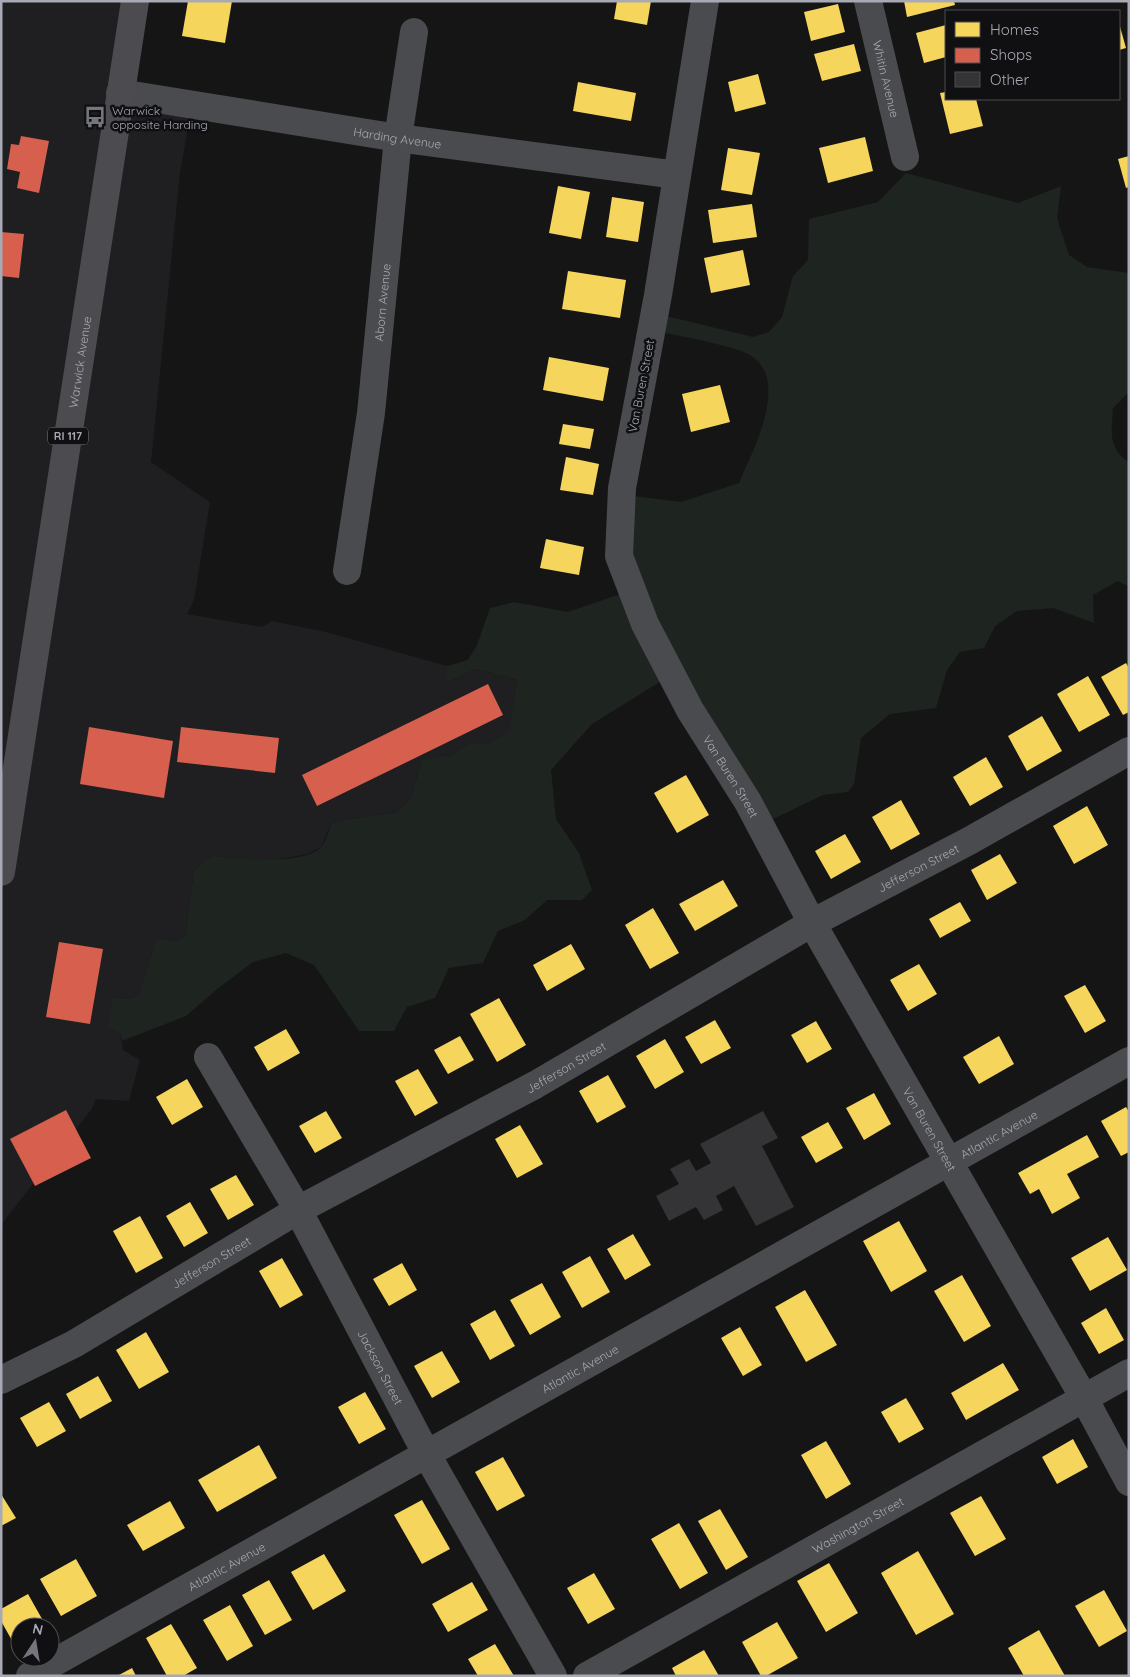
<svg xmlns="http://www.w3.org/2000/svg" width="1130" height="1677" font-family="Quicksand,sans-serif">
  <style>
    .built { fill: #1f1f21 }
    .green { fill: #1e241f }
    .homes { fill: #f6d55c }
    .shops { fill: #d6604d }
    .building { fill: #343436 }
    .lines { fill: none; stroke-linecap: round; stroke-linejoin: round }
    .minor { stroke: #4a4b4e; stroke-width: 28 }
    .major { stroke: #4c4c50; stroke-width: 28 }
    .labels { text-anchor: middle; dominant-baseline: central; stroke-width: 5; stroke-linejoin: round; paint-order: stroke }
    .shield { fill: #100f11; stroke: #7a7c84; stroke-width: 1 }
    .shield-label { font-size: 11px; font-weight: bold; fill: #a7aab5 }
    .street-label { font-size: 12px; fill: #a7aab5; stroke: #100f11 }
    .poi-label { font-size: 12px; fill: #a7aab5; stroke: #100f11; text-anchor: start }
  </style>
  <rect width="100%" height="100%" fill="#151515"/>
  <path class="built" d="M 1,1 L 135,1 L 124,90 L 192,104 L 180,173 L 151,462 L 210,502 L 194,600 L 187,614 L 262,627 L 272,621 L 326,632 L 447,666 L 447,683 L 476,669 L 517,680 L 511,732 L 487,744 L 468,744 L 451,755 L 422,759 L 411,798 L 397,812 L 332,822 L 321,847 L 308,854 L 267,861 L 212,856 L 194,870 L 185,937 L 177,941 L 156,938 L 139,995 L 130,999 L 113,997 L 123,1050 L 140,1060 L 129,1101 L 96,1099 L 91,1110 L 4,1221 L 1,1227 Z"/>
  <path class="green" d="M 906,173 L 1018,203 L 1061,186 L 1057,218 L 1069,255 L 1087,267 L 1129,273 L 1129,392 L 1113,408 C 1112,432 1107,447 1129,463 L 1129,587 L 1118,581 L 1093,595 L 1094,623 L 1053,608 L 1017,611 L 995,626 L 984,648 L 960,652 L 947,670 L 936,708 L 890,714 L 861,738 L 854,784 L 848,792 L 823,795 L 767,822 L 671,675 L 592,724 L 551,770 L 556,819 L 579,853 L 592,890 L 582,900 L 547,900 L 525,920 L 498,931 L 483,963 L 449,968 L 435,998 L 407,1007 L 394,1031 L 359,1031 L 314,965 L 286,953 L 253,962 L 216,990 L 186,1016 L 122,1041 L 120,1033 L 108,1028 L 113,997 L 130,999 L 139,995 L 156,938 L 177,941 L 185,937 L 194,870 L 212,856 C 235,858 304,866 321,847 C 326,842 329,829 332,822 L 397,812 L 411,798 L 422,759 L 451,755 L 468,744 L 487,744 L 510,732 L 517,680 L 476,669 L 446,683 L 447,666 L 468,660 L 477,645 L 490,608 L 514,602 L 568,612 L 632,590 L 626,495 L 681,502 L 739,483 C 754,447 796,371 741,351 C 714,342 684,337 656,331 L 658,314 L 753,337 L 769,332 L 782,317 L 793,276 L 808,260 L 809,219 L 878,202 Z"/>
  <path class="homes" d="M 188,1 L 232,1 L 225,43 L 182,36 Z
    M 617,1 L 651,1 L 647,25 L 614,19 Z
    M 904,1 L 954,1 L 955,5 L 907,17 Z
    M 838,4 L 845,32 L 811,41 L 804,12 Z
    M 1119,23 L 1126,48 L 1119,50 Z
    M 946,25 L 946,57 L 924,63 L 916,33 Z
    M 854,44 L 861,71 L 822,81 L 814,54 Z
    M 758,74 L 766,104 L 735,112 L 728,82 Z
    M 578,82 L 636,93 L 631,121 L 573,111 Z
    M 946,92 L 946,99 L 976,99 L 983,126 L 950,134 L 940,93 Z
    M 865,137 L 873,171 L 828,183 L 819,148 Z
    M 728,148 L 760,153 L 752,195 L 721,190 Z
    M 1129,156 L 1129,187 L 1126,188 L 1118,159 Z
    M 558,186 L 590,192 L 581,239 L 549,233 Z
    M 612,197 L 644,202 L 638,242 L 606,237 Z
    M 752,204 L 757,237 L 713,243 L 708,210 Z
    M 743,250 L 750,285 L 711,293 L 704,258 Z
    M 568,271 L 626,280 L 620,318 L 562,309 Z
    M 549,357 L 609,368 L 603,401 L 543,390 Z
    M 720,385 L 730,422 L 691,432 L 682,394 Z
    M 563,424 L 594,429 L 590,449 L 559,444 Z
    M 566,457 L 599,464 L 593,495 L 560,490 Z
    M 546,539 L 584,547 L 579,575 L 540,568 Z
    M 1126,663 L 1129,668 L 1129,712 L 1123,715 L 1101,677 Z
    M 1088,676 L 1110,715 L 1079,732 L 1057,694 Z
    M 1042,716 L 1062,751 L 1027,771 L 1008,736 Z
    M 986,757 L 1003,787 L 970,806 L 953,777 Z
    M 686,775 L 709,815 L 677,833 L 654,793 Z
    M 901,800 L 920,834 L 891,850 L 872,817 Z
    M 1087,806 L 1108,845 L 1074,864 L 1053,826 Z
    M 845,834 L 861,862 L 831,879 L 815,851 Z
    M 1000,854 L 1017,883 L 987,900 L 971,870 Z
    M 723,880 L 738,906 L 695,931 L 679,904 Z
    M 960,902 L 971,921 L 940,938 L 929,919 Z
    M 653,908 L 679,953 L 650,969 L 625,925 Z
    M 571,944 L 585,969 L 547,991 L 533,965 Z
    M 919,964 L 937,994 L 908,1011 L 890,980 Z
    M 1085,985 L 1106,1021 L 1085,1033 L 1064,996 Z
    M 499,998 L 526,1045 L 497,1062 L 470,1014 Z
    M 715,1020 L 731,1048 L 701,1064 L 685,1037 Z
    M 816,1021 L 832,1049 L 807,1063 L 791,1035 Z
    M 286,1029 L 300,1053 L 268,1071 L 254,1047 Z
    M 460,1036 L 474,1060 L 448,1074 L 434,1050 Z
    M 999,1036 L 1014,1064 L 979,1084 L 963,1057 Z
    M 665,1039 L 684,1072 L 655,1089 L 636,1056 Z
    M 418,1069 L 438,1103 L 415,1116 L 395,1081 Z
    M 608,1075 L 626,1107 L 597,1123 L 579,1091 Z
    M 187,1079 L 203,1107 L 172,1125 L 156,1097 Z
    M 874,1093 L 891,1124 L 864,1140 L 846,1108 Z
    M 1126,1107 L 1129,1112 L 1129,1152 L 1121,1156 L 1101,1121 Z
    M 326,1111 L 342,1138 L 315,1153 L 299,1126 Z
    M 828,1122 L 843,1148 L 816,1163 L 801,1137 Z
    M 520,1125 L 543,1164 L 517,1178 L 495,1139 Z
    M 1087,1135 L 1099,1157 L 1067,1174 L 1080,1198 L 1052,1214 L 1039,1189 L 1030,1194 L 1018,1173 Z
    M 236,1175 L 254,1205 L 228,1220 L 210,1189 Z
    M 190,1202 L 208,1233 L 184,1247 L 166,1216 Z
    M 140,1216 L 163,1258 L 136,1273 L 113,1231 Z
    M 899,1221 L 927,1271 L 891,1292 L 863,1241 Z
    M 633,1234 L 651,1265 L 625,1280 L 607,1249 Z
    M 1108,1237 L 1127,1270 L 1090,1291 L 1071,1258 Z
    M 590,1256 L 610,1292 L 582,1308 L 562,1272 Z
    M 282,1258 L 303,1295 L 280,1308 L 259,1271 Z
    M 402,1263 L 417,1290 L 389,1306 L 373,1279 Z
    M 962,1275 L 991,1326 L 964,1342 L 934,1291 Z
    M 542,1283 L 561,1317 L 530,1335 L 510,1300 Z
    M 805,1290 L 837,1345 L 806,1362 L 775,1307 Z
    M 1106,1308 L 1124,1340 L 1099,1354 L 1081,1323 Z
    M 495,1310 L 515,1346 L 490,1360 L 470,1324 Z
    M 740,1327 L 762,1365 L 743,1376 L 721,1338 Z
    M 146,1332 L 169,1372 L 139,1389 L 116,1350 Z
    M 442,1351 L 460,1382 L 432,1398 L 414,1366 Z
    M 1003,1363 L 1019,1390 L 966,1420 L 951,1393 Z
    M 98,1376 L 112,1401 L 80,1419 L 66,1394 Z
    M 365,1392 L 386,1429 L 359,1444 L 338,1407 Z
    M 906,1398 L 924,1429 L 899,1443 L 881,1412 Z
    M 49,1402 L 66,1431 L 37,1447 L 20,1418 Z
    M 1073,1439 L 1088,1467 L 1057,1484 L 1042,1457 Z
    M 826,1441 L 851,1484 L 826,1499 L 801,1455 Z
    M 259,1445 L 277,1478 L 217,1512 L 198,1480 Z
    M 503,1457 L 525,1496 L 497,1511 L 475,1472 Z
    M 1,1494 L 16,1518 L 1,1526 Z
    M 981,1496 L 1006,1539 L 975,1556 L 950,1513 Z
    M 422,1500 L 450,1549 L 422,1564 L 394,1515 Z
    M 170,1501 L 185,1528 L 143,1551 L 127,1525 Z
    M 720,1509 L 748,1557 L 726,1570 L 698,1521 Z
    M 679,1523 L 708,1573 L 680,1589 L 651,1539 Z
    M 918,1551 L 954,1614 L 916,1635 L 881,1573 Z
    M 324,1554 L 346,1591 L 313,1610 L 291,1572 Z
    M 76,1559 L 97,1596 L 61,1616 L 40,1579 Z
    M 829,1563 L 858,1613 L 826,1632 L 797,1581 Z
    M 594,1573 L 615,1609 L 588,1624 L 567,1588 Z
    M 269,1580 L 292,1620 L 265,1635 L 242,1595 Z
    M 472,1582 L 488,1610 L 448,1632 L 432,1604 Z
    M 1104,1590 L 1127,1631 L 1099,1647 L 1075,1606 Z
    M 28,1594 L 46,1626 L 20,1627 L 20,1641 L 14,1644 L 1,1621 L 1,1609 Z
    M 230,1605 L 253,1646 L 227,1661 L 203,1620 Z
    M 777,1622 L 798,1658 L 766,1676 L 761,1676 L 742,1642 Z
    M 171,1624 L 197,1668 L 183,1676 L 167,1676 L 146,1638 Z
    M 1039,1630 L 1065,1676 L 1024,1676 L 1008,1648 Z
    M 495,1644 L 514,1676 L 478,1676 L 468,1659 Z
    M 704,1650 L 719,1676 L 676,1676 L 672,1668 Z
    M 132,1668 L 136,1676 L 117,1676 Z"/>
  <path class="shops" d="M 21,136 L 49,141 L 39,193 L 17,188 L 20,172 L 7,169 L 11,144 L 19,145 Z
    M 1,232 L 24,234 L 19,278 L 1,276 Z
    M 488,684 L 503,715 L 317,806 L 302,775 Z
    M 89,727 L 173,741 L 164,798 L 80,784 Z
    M 181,727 L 279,738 L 275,773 L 177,762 Z
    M 59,942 L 103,949 L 90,1024 L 46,1017 Z
    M 66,1110 L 91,1158 L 35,1186 L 10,1139 Z"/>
  <path class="building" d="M 763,1111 L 778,1138 L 762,1146 L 794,1207 L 756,1226 L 734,1186 L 716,1196 L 723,1210 L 704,1220 L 696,1207 L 669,1221 L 656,1196 L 679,1184 L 670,1169 L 689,1159 L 696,1171 L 711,1163 L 700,1144 Z"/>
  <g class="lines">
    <g class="minor">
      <path id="s1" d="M 705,1 L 658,295 L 622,488 L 619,556 L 645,624 L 690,710 L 748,802 L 812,923 L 1084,1398 L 1129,1482"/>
      <path id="s2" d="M 868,1 L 905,157"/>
      <path id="s3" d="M 120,93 L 398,138 L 677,175"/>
      <path id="s4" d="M 347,571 L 371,413 L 398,138 L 414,32"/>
      <path id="s5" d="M 208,1057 L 298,1210 L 426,1453 L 553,1676"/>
      <path id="s6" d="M 1,1380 L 74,1344 L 298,1210 L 535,1085 L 812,923 L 969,841 L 1129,751"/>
      <path id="s7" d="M 30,1676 L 1129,1061"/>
      <path id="s8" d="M 587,1676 L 1129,1373"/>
    </g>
    <path class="major" id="s9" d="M 1,872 L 135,1"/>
  </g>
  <defs>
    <g id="bus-bare" transform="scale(1.725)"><path d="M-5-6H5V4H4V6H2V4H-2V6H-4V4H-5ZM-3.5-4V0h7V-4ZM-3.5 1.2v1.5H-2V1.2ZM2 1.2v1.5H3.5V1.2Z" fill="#74767d" stroke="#100f11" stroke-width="2.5" paint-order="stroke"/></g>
  </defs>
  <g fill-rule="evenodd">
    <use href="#bus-bare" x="95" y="117"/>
  </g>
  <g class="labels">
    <rect class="shield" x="48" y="427.5" width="40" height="17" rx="4"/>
    <g class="shield-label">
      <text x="68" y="436">RI 117</text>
    </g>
    <g class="street-label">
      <text stroke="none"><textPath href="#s2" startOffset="80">Whitin Avenue</textPath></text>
      <text stroke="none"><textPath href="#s3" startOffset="281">Harding Avenue</textPath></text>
      <text stroke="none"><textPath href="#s4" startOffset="271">Aborn Avenue</textPath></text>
      <text stroke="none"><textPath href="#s9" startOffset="516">Warwick Avenue</textPath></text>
      <text transform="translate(641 386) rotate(-79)">Van Buren Street</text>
      <text stroke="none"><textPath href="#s1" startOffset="810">Van Buren Street</textPath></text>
      <text stroke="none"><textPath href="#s6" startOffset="1051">Jefferson Street</textPath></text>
      <text stroke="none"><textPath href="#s6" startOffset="646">Jefferson Street</textPath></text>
      <text stroke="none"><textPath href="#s1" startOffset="1215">Van Buren Street</textPath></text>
      <text stroke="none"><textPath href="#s7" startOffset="1110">Atlantic Avenue</textPath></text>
      <text stroke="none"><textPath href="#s6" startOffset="241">Jefferson Street</textPath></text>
      <text stroke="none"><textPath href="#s5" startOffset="355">Jackson Street</textPath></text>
      <text stroke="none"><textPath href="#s7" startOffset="630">Atlantic Avenue</textPath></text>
      <text stroke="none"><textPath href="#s8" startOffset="310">Washington Street</textPath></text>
      <text stroke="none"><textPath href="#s7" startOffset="225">Atlantic Avenue</textPath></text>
    </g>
    <g class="poi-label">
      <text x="112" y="110">Warwick<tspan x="112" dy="14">opposite Harding</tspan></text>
    </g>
  </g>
  <rect width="1130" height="1677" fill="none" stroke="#a7aab5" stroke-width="5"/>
  <rect x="945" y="10" width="175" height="90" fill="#100f11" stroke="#4c4d53"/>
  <rect x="955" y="22" width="25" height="15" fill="#f6d55c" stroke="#4c4d53"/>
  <text x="990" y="35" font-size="15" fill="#a7aab5">Homes</text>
  <rect x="955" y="48" width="25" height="15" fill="#d6604d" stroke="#4c4d53"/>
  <text x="990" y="60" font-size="15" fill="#a7aab5">Shops</text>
  <rect x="955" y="72" width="25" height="15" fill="#343436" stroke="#4c4d53"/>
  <text x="990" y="85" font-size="15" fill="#a7aab5">Other</text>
  <g transform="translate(35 1642) rotate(12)"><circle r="24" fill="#100f11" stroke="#4c4d53"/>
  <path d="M0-4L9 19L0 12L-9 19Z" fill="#74767d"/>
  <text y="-8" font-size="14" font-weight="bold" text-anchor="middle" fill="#a7aab5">N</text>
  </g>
</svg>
